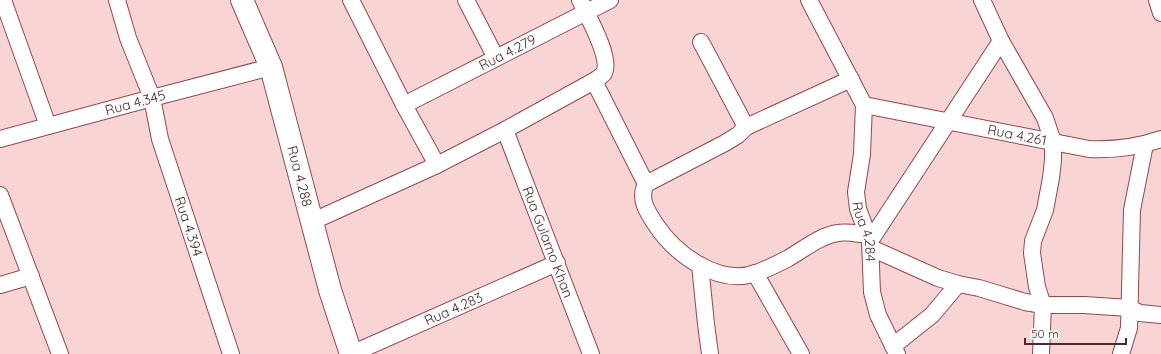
<svg xmlns="http://www.w3.org/2000/svg" width="1161" height="354" font-family="Quicksand,sans-serif">
  <style>
    .lines { fill: none; stroke-linecap: round; stroke-linejoin: round }
    .street-casing { stroke: #94474f; stroke-width: 18 }
    .secondary-casing { stroke: #94474f; stroke-width: 24 }
    .street { stroke: #fff; stroke-width: 16 }
    .secondary { stroke: #fff; stroke-width: 22 }
    .labels { text-anchor: middle; dominant-baseline: central; stroke-width: 4; stroke-linejoin: round; paint-order: stroke }
    .street-label { font-size: 14px; fill: #4c2a2c; stroke: #fff }
  </style>
  <rect width="100%" height="100%" fill="#f8d4d5"/>
  <g class="lines">
    <g class="street-casing">
      <g id="street">
        <path d="M 3,0 L 48,126"/>
        <path id="s1" d="M 117,0 L 128,38 L 152,98 L 160,139 L 231,354"/>
        <path d="M 351,0 L 404,105 L 437,165"/>
        <path d="M 466,0 L 496,58"/>
        <path id="s2" d="M 809,0 L 864,105 L 862,154 L 856,192 L 858,209 L 870,241 L 872,292 L 878,315 L 897,354"/>
        <path d="M 982,0 L 1001,41 L 1045,118 L 1053,142 L 1053,160 L 1051,178 L 1045,210 L 1033,241 L 1032,253 L 1037,287 L 1043,305 L 1041,354"/>
        <path d="M 1157,0 L 1161,13"/>
        <path d="M 701,42 L 746,127"/>
        <path d="M 594,81 L 646,184 C 638,199 648,213 656,225 C 676,255 719,286 756,273 C 767,269 777,264 787,259 C 803,250 819,236 838,233 C 847,231 858,234 868,235"/>
        <path id="s3" d="M 404,105 L 610,0"/>
        <path id="s4" d="M 864,105 L 1089,149 C 1114,150 1138,147 1161,139"/>
        <path id="s5" d="M 505,130 L 591,354"/>
        <path id="s6" d="M 0,139 L 152,98 L 271,67"/>
        <path d="M 646,184 L 725,143 L 738,135 L 746,127 L 851,79"/>
        <path d="M 0,195 L 60,354"/>
        <path d="M 311,222 L 437,165 L 505,130 L 594,81 C 597,79 602,76 604,73 C 612,58 587,15 580,0"/>
        <path d="M 870,241 L 1001,41"/>
        <path d="M 871,248 L 938,278 L 958,284 L 979,288 L 1025,302 L 1043,305 L 1084,305 L 1129,308 L 1140,313 L 1161,315"/>
        <path d="M 700,265 L 706,324 L 710,354"/>
        <path d="M 755,273 L 801,354"/>
        <path d="M 0,285 L 31,276"/>
        <path d="M 893,346 L 932,315 L 958,284"/>
        <path id="s7" d="M 351,354 L 557,263"/>
        <path d="M 1121,354 L 1129,328 L 1132,210 L 1145,144"/>
      </g>
    </g>
    <g class="secondary-casing">
      <g id="secondary">
        <path id="s8" d="M 242,0 L 271,67 L 330,290 L 351,354"/>
      </g>
    </g>
    <use href="#street" class="street"/>
    <use href="#secondary" class="secondary"/>
  </g>
  <g class="labels">
    <g class="street-label">
      <text stroke="none"><textPath href="#s3" startOffset="116">Rua 4.279</textPath></text>
      <text stroke="none"><textPath href="#s6" startOffset="140">Rua 4.345</textPath></text>
      <text stroke="none"><textPath href="#s4" startOffset="156">Rua 4.261</textPath></text>
      <text stroke="none"><textPath href="#s8" startOffset="186">Rua 4.288</textPath></text>
      <text stroke="none"><textPath href="#s1" startOffset="238">Rua 4.394</textPath></text>
      <text stroke="none"><textPath href="#s2" startOffset="247">Rua 4.284</textPath></text>
      <text stroke="none"><textPath href="#s5" startOffset="120">Rua Gulamo Khan</textPath></text>
      <text stroke="none"><textPath href="#s7" startOffset="112">Rua 4.283</textPath></text>
    </g>
  </g>
  <path d="M1025 338v6h101v-6" fill="none" stroke="#4c2a2c" stroke-width="2"/>
  <text x="1031" y="338" font-size="12" fill="#4c2a2c" stroke="#ffffff" stroke-width="3" paint-order="stroke">50 m</text>
</svg>
